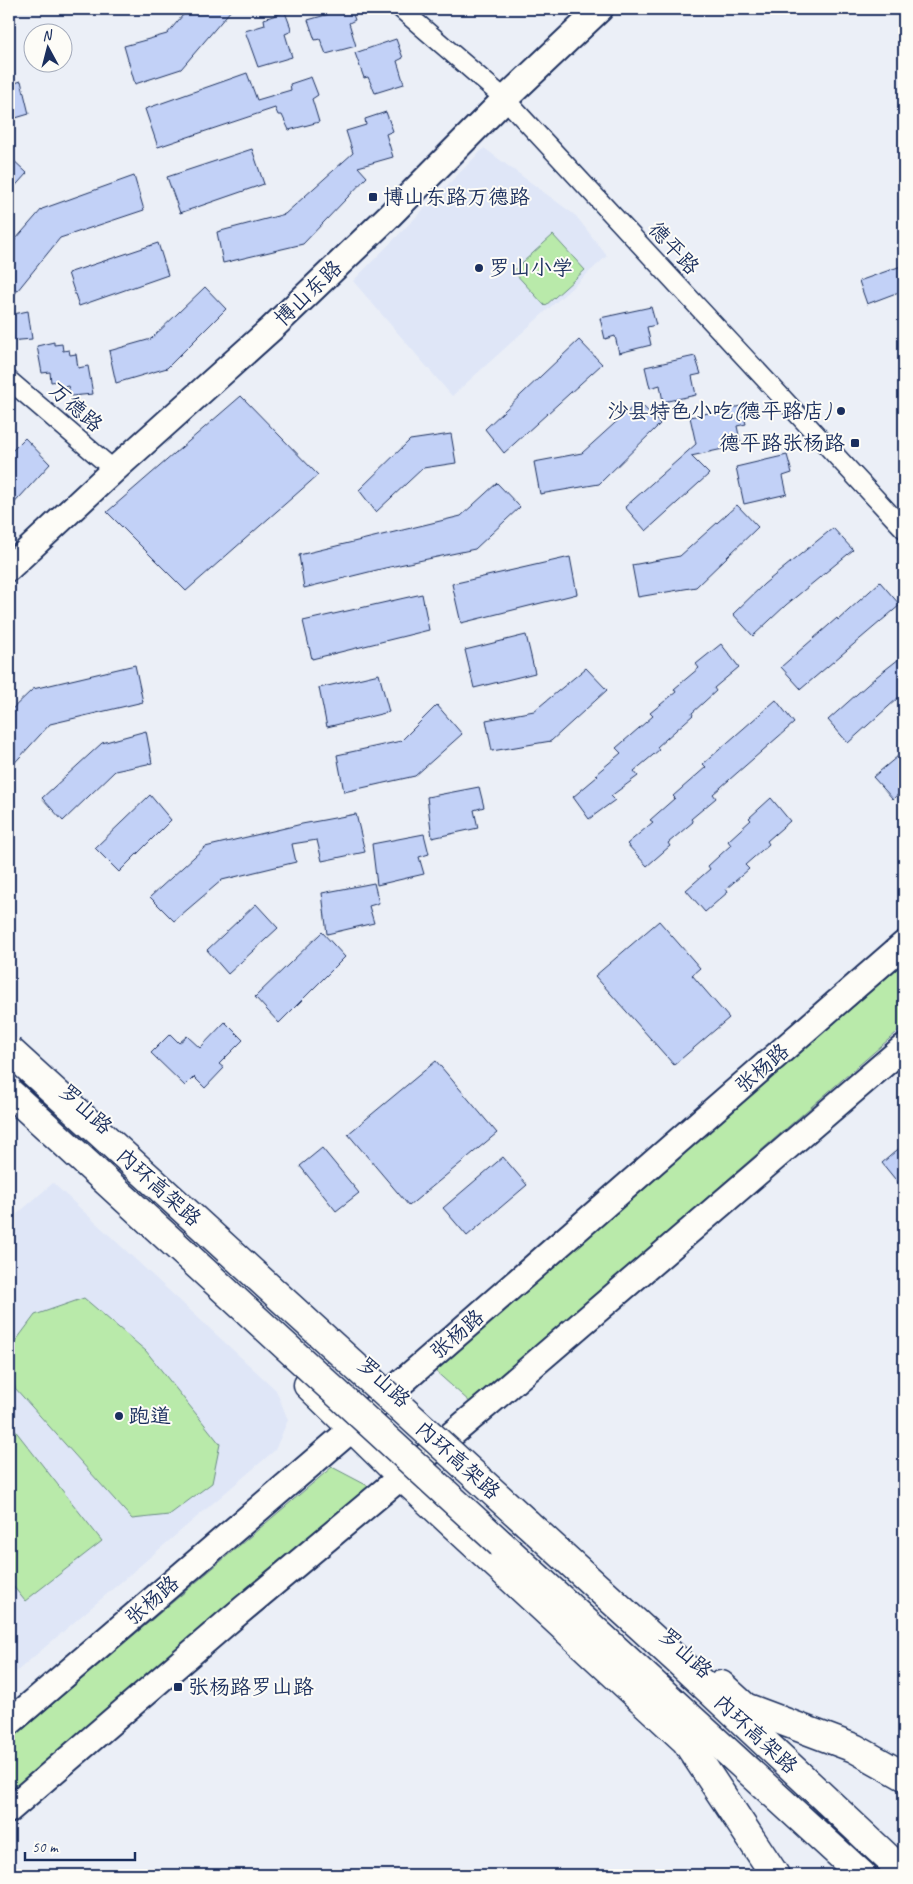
<svg xmlns="http://www.w3.org/2000/svg" width="913" height="1884" font-family="Caveat,'LXGW WenKai TC',sans-serif">
  <style>
    .built { fill: #dfe6f7 }
    .green { fill: #b9eaaa; stroke: #6a8c84 }
    .building { fill: #c2d1f7; stroke: #1b2f5e }
    .lines { fill: none; stroke-linecap: round; stroke-linejoin: round }
    .street-casing { stroke: #1b2f5e; stroke-width: 21 }
    .secondary-casing { stroke: #1b2f5e; stroke-width: 29 }
    .primary-casing { stroke: #1b2f5e; stroke-width: 31 }
    .highway-casing { stroke: #1b2f5e; stroke-width: 31 }
    .street { stroke: #fdfcf7; stroke-width: 18 }
    .secondary { stroke: #fdfcf7; stroke-width: 25 }
    .primary { stroke: #fdfcf7; stroke-width: 28 }
    .highway { stroke: #fdfcf7; stroke-width: 28 }
    .highway-bridge-casing { stroke: #1b2f5e; stroke-width: 31; stroke-linecap: butt }
    .highway-bridge { stroke: #fdfcf7; stroke-width: 28 }
    .poi-dot { fill: #1b2f5e; stroke: #fdfcf7; stroke-width: 2 }
    .labels { text-anchor: middle; dominant-baseline: central; stroke-width: 4; stroke-linejoin: round; paint-order: stroke }
    .poi-label { font-size: 21px; fill: #1b2f5e; stroke: #fdfcf7; text-anchor: start }
    .street-label { font-size: 21px; fill: #1b2f5e; stroke: #fdfcf7 }
  </style>
  <rect width="100%" height="100%" fill="#ebeff7"/>
  <filter id="ink" filterUnits="userSpaceOnUse"><feTurbulence type="fractalNoise" baseFrequency=".02" numOctaves="2"/><feDisplacementMap in="SourceGraphic" scale="10" xChannelSelector="R" yChannelSelector="G"/><feConvolveMatrix kernelMatrix="1 2 1 2 8 2 1 2 1" color-interpolation-filters="sRGB"/></filter>
  <g filter="url(#ink)">
    <path class="built" d="M 484,148 L 576,216 L 607,256 L 452,396 L 353,281 Z
      M 53,1183 L 276,1390 L 288,1420 L 275,1450 L 9,1678 L 9,1221 Z"/>
    <path class="green" d="M 553,235 L 585,270 L 545,306 L 513,271 Z
      M 904,963 L 904,1026 L 471,1403 L 433,1369 Z
      M 84,1298 L 146,1351 L 220,1444 L 212,1483 L 169,1515 L 132,1519 L 15,1388 L 9,1361 L 9,1350 L 35,1315 Z
      M 14,1429 L 102,1541 L 25,1601 L 9,1581 L 9,1433 Z
      M 332,1467 L 370,1487 L 9,1793 L 9,1741 Z"/>
    <path class="building" d="M 188,9 L 232,9 L 181,69 L 135,84 L 124,46 L 167,34 Z
      M 328,9 L 351,9 L 355,20 L 349,23 L 356,46 L 326,54 L 320,39 L 315,40 L 308,20 L 329,14 Z
      M 285,12 L 292,31 L 285,34 L 292,57 L 258,67 L 245,31 L 265,25 L 264,19 Z
      M 396,39 L 403,58 L 397,61 L 404,84 L 375,93 L 368,77 L 364,78 L 355,53 Z
      M 247,73 L 257,100 L 291,90 L 290,84 L 311,77 L 318,95 L 312,99 L 319,122 L 289,130 L 282,115 L 278,115 L 275,108 L 158,147 L 145,109 Z
      M 21,81 L 29,114 L 9,120 L 9,85 Z
      M 386,112 L 393,131 L 386,134 L 393,157 L 358,167 L 367,177 L 303,244 L 223,263 L 217,232 L 285,214 L 353,153 L 346,131 L 366,125 L 365,119 Z
      M 252,149 L 264,184 L 180,213 L 167,177 Z
      M 9,156 L 27,173 L 9,193 Z
      M 134,176 L 144,210 L 60,238 L 9,301 L 9,247 L 42,209 Z
      M 158,243 L 168,275 L 79,306 L 68,273 Z
      M 904,265 L 904,290 L 867,304 L 859,281 Z
      M 205,287 L 226,309 L 167,368 L 116,383 L 109,351 L 151,339 Z
      M 651,307 L 656,325 L 647,327 L 651,345 L 619,353 L 615,336 L 605,339 L 600,318 Z
      M 28,311 L 32,339 L 9,341 L 9,315 Z
      M 579,340 L 602,364 L 504,453 L 485,429 Z
      M 54,342 L 54,345 L 62,344 L 63,351 L 69,350 L 70,355 L 76,354 L 78,368 L 88,366 L 93,394 L 71,396 L 68,386 L 60,388 L 58,381 L 51,382 L 50,372 L 42,373 L 37,346 Z
      M 695,356 L 701,374 L 692,376 L 696,395 L 663,402 L 660,385 L 650,388 L 645,367 Z
      M 241,396 L 318,475 L 186,591 L 107,512 Z
      M 636,404 L 641,404 L 660,424 L 599,484 L 540,494 L 534,462 L 582,453 Z
      M 741,406 L 746,424 L 737,426 L 741,445 L 691,456 L 709,474 L 646,531 L 625,507 L 696,444 L 690,417 Z
      M 451,434 L 456,463 L 423,468 L 376,512 L 359,490 L 410,440 Z
      M 25,438 L 50,464 L 9,509 L 9,454 Z
      M 787,455 L 792,473 L 783,476 L 787,494 L 744,504 L 736,467 Z
      M 497,483 L 520,507 L 475,549 L 385,568 L 304,588 L 299,555 L 461,516 Z
      M 737,505 L 758,527 L 696,587 L 638,597 L 632,565 L 680,556 Z
      M 833,528 L 853,550 L 786,605 L 753,636 L 733,614 L 764,584 Z
      M 570,557 L 577,594 L 461,623 L 452,584 Z
      M 880,582 L 900,605 L 801,689 L 781,667 L 837,618 L 838,620 Z
      M 422,594 L 429,630 L 312,659 L 303,621 Z
      M 526,635 L 535,673 L 474,688 L 465,650 Z
      M 721,644 L 739,667 L 714,688 L 716,691 L 692,713 L 693,715 L 657,747 L 659,750 L 634,771 L 638,776 L 611,796 L 615,800 L 589,819 L 573,797 L 598,776 L 596,774 L 621,753 L 616,748 L 653,716 L 650,713 L 676,692 L 674,689 L 699,668 L 696,664 Z
      M 904,655 L 904,705 L 898,698 L 848,743 L 828,720 L 876,677 Z
      M 135,665 L 143,702 L 50,724 L 9,769 L 9,712 L 33,689 Z
      M 586,668 L 607,690 L 551,741 L 492,751 L 486,720 L 534,711 Z
      M 379,674 L 389,712 L 327,727 L 319,688 Z
      M 776,700 L 794,723 L 713,794 L 716,798 L 691,819 L 693,822 L 668,843 L 670,846 L 647,866 L 627,844 L 653,822 L 650,820 L 675,798 L 673,796 L 706,767 L 703,764 Z
      M 437,705 L 462,734 L 415,776 L 344,792 L 337,755 L 401,741 Z
      M 146,731 L 152,763 L 115,771 L 63,821 L 42,798 L 102,743 Z
      M 904,751 L 904,789 L 893,799 L 873,777 Z
      M 479,787 L 484,807 L 474,810 L 478,828 L 432,838 L 427,797 Z
      M 150,795 L 171,820 L 119,872 L 95,848 Z
      M 771,798 L 790,821 L 767,841 L 769,844 L 745,865 L 749,869 L 726,889 L 728,892 L 705,912 L 686,890 L 710,869 L 708,866 L 731,845 L 728,841 L 751,820 L 749,818 Z
      M 356,814 L 365,852 L 322,861 L 317,840 L 292,844 L 296,862 L 222,880 L 174,921 L 150,897 L 205,847 L 302,824 Z
      M 424,834 L 429,854 L 419,857 L 424,874 L 377,885 L 372,844 Z
      M 374,883 L 379,903 L 369,906 L 374,923 L 327,934 L 322,893 Z
      M 256,904 L 278,928 L 228,974 L 207,950 Z
      M 659,921 L 700,968 L 692,975 L 729,1018 L 674,1065 L 595,976 Z
      M 322,932 L 345,957 L 279,1023 L 255,997 Z
      M 225,1022 L 243,1040 L 219,1064 L 224,1068 L 205,1088 L 194,1077 L 185,1086 L 151,1053 L 170,1034 L 179,1043 L 187,1036 L 200,1048 Z
      M 436,1061 L 497,1133 L 409,1206 L 348,1134 Z
      M 904,1144 L 904,1190 L 882,1163 Z
      M 322,1148 L 359,1193 L 336,1211 L 300,1166 Z
      M 503,1157 L 527,1185 L 467,1236 L 443,1208 Z"/>
    <g class="lines">
      <g class="street-casing">
        <path id="street" d="M 401,9 L 505,99 L 904,529
          M 9,380 L 114,470"/>
      </g>
      <g class="secondary-casing">
        <path id="secondary" d="M 9,568 L 114,470 L 271,329 L 390,215 L 505,99 L 600,9
          M 9,1723 L 353,1428 L 393,1390 L 904,944
          M 9,1810 L 231,1619 L 488,1404 L 904,1047"/>
      </g>
      <g class="primary-casing">
        <path id="primary" d="M 308,1385 L 401,1476 L 686,1741 L 775,1875
          M 721,1685 L 745,1707 L 854,1748 L 904,1776"/>
      </g>
      <g class="highway-casing">
        <path id="highway" d="M 527,1523 L 676,1659 L 904,1873
          M 501,1544 L 862,1875"/>
      </g>
      <use href="#street" class="street"/>
      <use href="#secondary" class="secondary"/>
      <use href="#primary" class="primary"/>
      <use href="#highway" class="highway"/>
      <g class="highway-bridge-casing">
        <path id="highway-bridge" d="M 9,1050 L 527,1523
          M 9,1092 L 501,1544"/>
      </g>
      <use href="#highway-bridge" class="highway-bridge"/>
    </g>
  </g>
  <g class="poi-dot">
    <rect x="368" y="192" width="10" height="10" rx="2.5"/>
    <circle cx="479" cy="268" r="5"/>
    <circle cx="841" cy="411" r="5"/>
    <rect x="850" y="438" width="10" height="10" rx="2.5"/>
    <circle cx="119" cy="1416" r="5"/>
    <rect x="173" y="1682" width="10" height="10" rx="2.5"/>
  </g>
  <g class="labels">
    <g class="poi-label">
      <text x="383" y="197">博山东路万德路</text>
      <text x="489" y="268">罗山小学</text>
      <text x="831" y="411" text-anchor="end">沙县特色小吃(德平路店)</text>
      <text x="845" y="443" text-anchor="end">德平路张杨路</text>
      <text x="129" y="1416">跑道</text>
      <text x="188" y="1687">张杨路罗山路</text>
    </g>
    <g class="street-label">
      <text transform="translate(674 248) rotate(47)">德平路</text>
      <text transform="translate(308 293) rotate(-44)">博山东路</text>
      <text transform="translate(76 407) rotate(41)">万德路</text>
      <text transform="translate(762 1068) rotate(-41)">张杨路</text>
      <text transform="translate(86 1109) rotate(42)">罗山路</text>
      <text transform="translate(159 1187) rotate(42)">内环高架路</text>
      <text transform="translate(457 1334) rotate(-41)">张杨路</text>
      <text transform="translate(384 1382) rotate(43)">罗山路</text>
      <text transform="translate(458 1460) rotate(42)">内环高架路</text>
      <text transform="translate(152 1600) rotate(-41)">张杨路</text>
      <text transform="translate(686 1653) rotate(42)">罗山路</text>
      <text transform="translate(756 1734) rotate(43)">内环高架路</text>
    </g>
  </g>
  <rect width="913" height="1884" fill="none" stroke="#fdfcf7" stroke-width="30"/>
  <rect x="15" y="15" width="883" height="1854" fill="none" stroke="#1b2f5e" stroke-width="2" filter="url(#ink)"/>
  <g transform="translate(48 48) rotate(353)"><circle r="24" fill="#fdfcf7" stroke="#a3aaba"/>
  <path d="M0-4L9 19L0 12L-9 19Z" fill="#1b2f5e"/>
  <text y="-8" font-size="14" font-weight="bold" text-anchor="middle" fill="#1b2f5e">N</text>
  </g>
  <path d="M25 1852v8h110v-8" fill="none" stroke="#1b2f5e" stroke-width="2.5"/>
  <text x="32" y="1852" font-size="15" fill="#1b2f5e" stroke="#fdfcf7" stroke-width="4" paint-order="stroke">50 m</text>
</svg>
